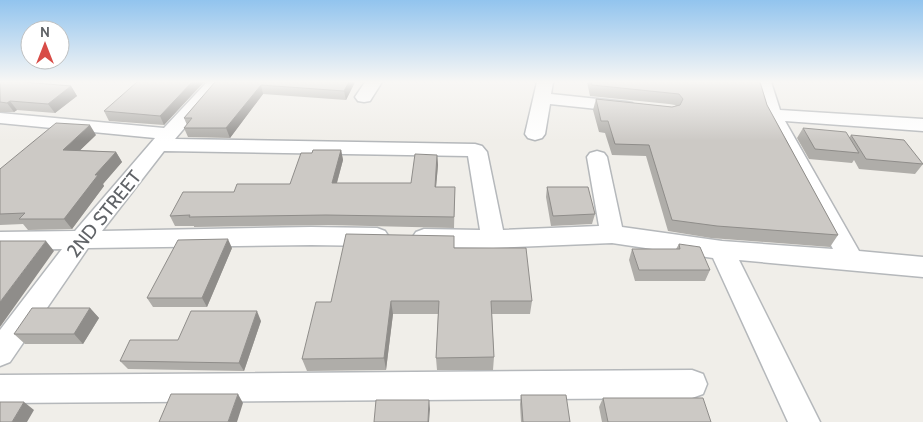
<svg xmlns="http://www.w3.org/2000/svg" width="923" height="422" font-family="Cabin,sans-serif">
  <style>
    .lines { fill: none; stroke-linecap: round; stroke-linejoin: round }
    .minor-casing { stroke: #b5b8bb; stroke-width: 3 }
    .minor { fill: #fff; fill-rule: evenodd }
    .wall { fill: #afada9 }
    .shaded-wall { fill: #8f8d8a }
    .building { fill: #ccc9c5; stroke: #8f8d8a }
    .labels { text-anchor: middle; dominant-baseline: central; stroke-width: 4; stroke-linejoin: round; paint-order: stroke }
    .street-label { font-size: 19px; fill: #606367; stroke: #fff }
  </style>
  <rect width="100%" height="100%" fill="#f0eee9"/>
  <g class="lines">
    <g class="minor-casing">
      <path id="minor" d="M 207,82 L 224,82 L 175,139 L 475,144 L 482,146 L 487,152 L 503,230 L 599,226 L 587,157 L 590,153 L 597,151 L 604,153 L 607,157 L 622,227 L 722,241 L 833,249 L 763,115 L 755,82 L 771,82 L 780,110 L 923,119 L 923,131 L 785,121 L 859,251 L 923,257 L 923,277 L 739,260 L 820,422 L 788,422 L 713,258 L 612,243 L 493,248 L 424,247 L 416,244 L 412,238 L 416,232 L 424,229 L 480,230 L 468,156 L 164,151 L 102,231 L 311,227 L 377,228 L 385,231 L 389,237 L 385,243 L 377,246 L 311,245 L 88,248 L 10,362 L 0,366 L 0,330 L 62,249 L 0,250 L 0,232 L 75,231 L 155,138 L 0,123 L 0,113 L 164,128 Z
        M 365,82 L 382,82 L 370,101 L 364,102 L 358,101 L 355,97 Z
        M 537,82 L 553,82 L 551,94 L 626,102 L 632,103 L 635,107 L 632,111 L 626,112 L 550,104 L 545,134 L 542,138 L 535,140 L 528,138 L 525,134 Z
        M 692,370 L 703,374 L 707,384 L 703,394 L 692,398 L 0,403 L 0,375 Z"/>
    </g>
    <use href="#minor" class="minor"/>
  </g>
  <path class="wall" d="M 0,82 L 71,86 L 77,96 L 55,113 L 17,110 L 14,112 L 0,112 Z
    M 204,82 L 164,125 L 109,121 L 104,111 Z
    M 215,82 L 355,82 L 346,100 L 263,94 L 230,138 L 188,137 L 184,128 L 187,125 L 184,118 Z
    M 587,82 L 760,82 L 767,105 L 838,235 L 830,247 L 711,238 L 668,231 L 646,156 L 612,155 L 605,133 L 599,132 L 593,110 L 596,99 L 672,107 L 676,106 L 675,105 L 669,104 L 590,96 Z
    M 803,128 L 849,138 L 851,135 L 923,164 L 915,174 L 859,169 L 854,160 L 852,163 L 809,159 L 797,138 Z
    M 96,135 L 80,150 L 116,152 L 122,162 L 103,184 L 104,186 L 72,229 L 28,230 L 23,224 L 0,225 L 0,169 Z
    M 341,150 L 343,160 L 337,183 L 411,183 L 437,155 L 438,165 L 436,187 L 455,187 L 454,228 L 328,225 L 194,227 L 194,226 L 175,226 L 170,216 L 234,192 L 290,184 L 312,153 Z
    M 547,187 L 595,214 L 592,224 L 551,226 L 546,197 Z
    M 679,244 L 710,270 L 705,281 L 635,281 L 629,260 L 632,249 L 676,249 Z
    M 232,248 L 207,307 L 153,307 L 147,298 Z
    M 454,248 L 532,301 L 530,314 L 492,314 L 494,357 L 493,370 L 437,370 L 436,358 L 438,314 L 393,314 L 386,370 L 307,371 L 302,359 L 331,302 Z
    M 90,308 L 99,318 L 83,344 L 25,344 L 14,334 Z
    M 261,321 L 244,371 L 128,369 L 120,361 L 178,340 Z
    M 521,395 L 570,422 L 521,422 L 520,404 Z
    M 603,398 L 711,422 L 602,422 L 599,407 Z"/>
  <path class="shaded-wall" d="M 192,82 L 204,82 L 164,125 L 160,116 Z
    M 349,82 L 355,82 L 346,100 L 344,91 Z
    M 261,85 L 263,94 L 230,138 L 226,128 Z
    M 71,86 L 77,96 L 55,113 L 48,104 Z
    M 10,101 L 17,110 L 14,112 L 7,103 Z
    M 90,125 L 96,135 L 70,160 L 63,150 Z
    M 341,150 L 343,160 L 334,193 L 332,183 Z
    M 116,152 L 122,162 L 103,184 L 104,186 L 72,229 L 64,219 L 95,175 Z
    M 437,155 L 438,165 L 435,198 L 435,187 Z
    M 228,239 L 232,248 L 207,307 L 202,298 Z
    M 46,241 L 54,251 L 0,327 L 0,302 Z
    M 391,301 L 393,314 L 386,370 L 384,358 Z
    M 90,308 L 99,318 L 83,344 L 74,334 Z
    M 257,311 L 261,321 L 244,371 L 239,363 Z
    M 238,394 L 243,403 L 237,422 L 228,422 Z
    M 429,400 L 430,409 L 429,422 L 428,422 Z
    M 24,402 L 34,410 L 27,422 L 12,422 Z"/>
  <path class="building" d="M 0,82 L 24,82 L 71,86 L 48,104 L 10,101 L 7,103 L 0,102 Z
    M 137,82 L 192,82 L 160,116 L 104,111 Z
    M 215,82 L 349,82 L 344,91 L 261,85 L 226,128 L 184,128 L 192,118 L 184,118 Z
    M 591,82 L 760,82 L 767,105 L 838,235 L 717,226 L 672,220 L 649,145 L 615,144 L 608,121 L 601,121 L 596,99 L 672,107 L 680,105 L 683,99 L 679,94 L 592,85 Z
    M 56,123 L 90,125 L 63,150 L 116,152 L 95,175 L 98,175 L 64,219 L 19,219 L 25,213 L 0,214 L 0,169 Z
    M 803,128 L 846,132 L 859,153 L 815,149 Z
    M 851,135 L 904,140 L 923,164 L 866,159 Z
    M 313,150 L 341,150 L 332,183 L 411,183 L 415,154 L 437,155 L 435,187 L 455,187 L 454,217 L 326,215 L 189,217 L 190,215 L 170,216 L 183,192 L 234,192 L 237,184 L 290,184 L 301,153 L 312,153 Z
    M 547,187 L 588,187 L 595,214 L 553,216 Z
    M 346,234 L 454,236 L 454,248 L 526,248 L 532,301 L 491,301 L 494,357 L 436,358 L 439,301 L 391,301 L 384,358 L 302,359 L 316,302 L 331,302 Z
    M 228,239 L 202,298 L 147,298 L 178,240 Z
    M 0,241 L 46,241 L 0,302 Z
    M 679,244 L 700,247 L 710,270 L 639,270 L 632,249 L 680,249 Z
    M 32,308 L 90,308 L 74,334 L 14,334 Z
    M 191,311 L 257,311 L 239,363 L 120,361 L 130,340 L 178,340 Z
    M 171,394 L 238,394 L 228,422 L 159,422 Z
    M 521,395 L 566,395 L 570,422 L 523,422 Z
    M 603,398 L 703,398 L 711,422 L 608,422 Z
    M 376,400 L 429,400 L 428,422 L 374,422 Z
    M 0,402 L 24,402 L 12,422 L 0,422 Z"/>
  <linearGradient id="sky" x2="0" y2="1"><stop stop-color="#92c4ee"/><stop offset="0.58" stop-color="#f8f7f5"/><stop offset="1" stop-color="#f8f7f5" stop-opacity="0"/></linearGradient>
  <rect width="923" height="141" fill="url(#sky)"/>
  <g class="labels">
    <g class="street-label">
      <text transform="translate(104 214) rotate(-51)">2ND STREET</text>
    </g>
  </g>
  <g transform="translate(45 45)"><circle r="24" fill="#ffffff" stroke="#bfc1c2"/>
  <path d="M0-4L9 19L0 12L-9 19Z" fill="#d84c47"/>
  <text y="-8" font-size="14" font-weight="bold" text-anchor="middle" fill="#606367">N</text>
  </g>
</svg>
